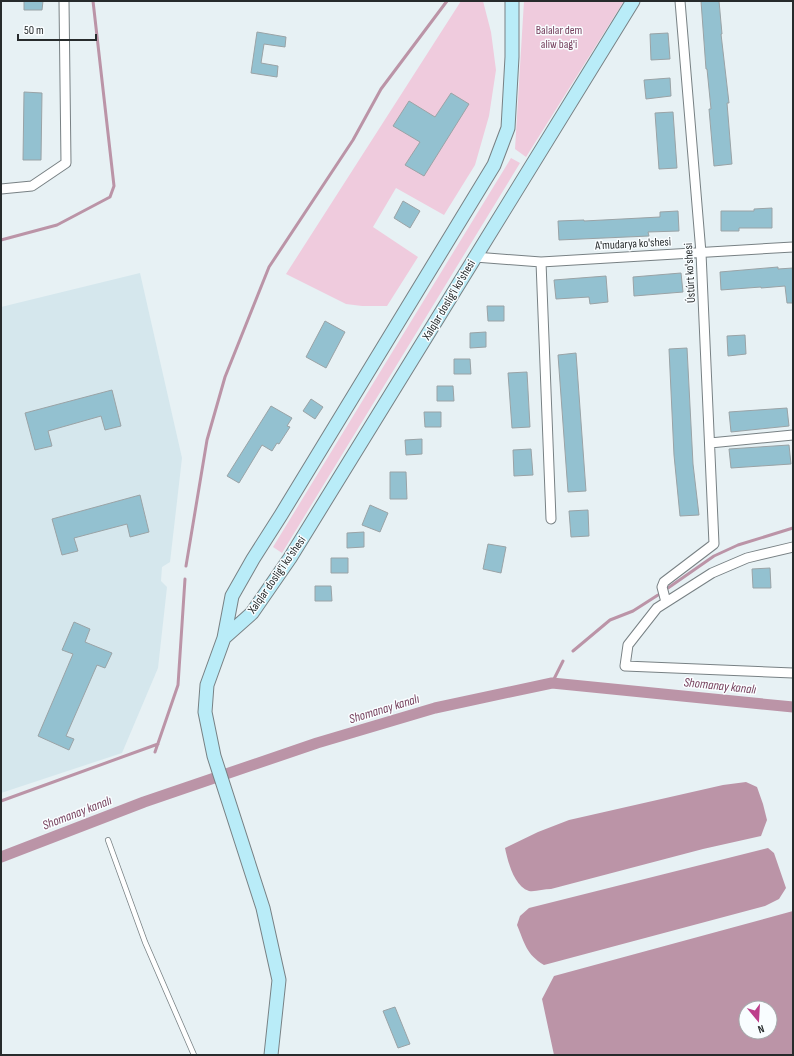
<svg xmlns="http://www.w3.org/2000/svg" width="794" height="1056" font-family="'Sofia Sans Condensed',sans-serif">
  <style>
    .built { fill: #d5e7ed }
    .green { fill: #efcbdd }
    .water { fill: #bb94a7; fill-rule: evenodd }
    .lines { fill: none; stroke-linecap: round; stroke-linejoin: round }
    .stream { stroke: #bb94a7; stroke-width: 3 }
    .canal { stroke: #bb94a7; stroke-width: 11 }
    .building { fill: #93c1d0; stroke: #9aa3a6 }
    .service-casing { stroke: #788184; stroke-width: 6 }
    .minor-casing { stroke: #788184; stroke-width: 11 }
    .secondary-casing { stroke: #788184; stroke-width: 15 }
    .service { stroke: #fff; stroke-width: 4.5 }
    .minor { stroke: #fff; stroke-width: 9 }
    .secondary { stroke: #b9ecf8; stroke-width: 13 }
    .labels { text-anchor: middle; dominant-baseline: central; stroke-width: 3; stroke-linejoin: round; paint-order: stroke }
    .park-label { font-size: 12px; fill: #77425f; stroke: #f9fdff }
    .street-label { font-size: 12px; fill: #272b2c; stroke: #f9fdff }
    .water-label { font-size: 13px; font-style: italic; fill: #76415d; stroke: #f9fdff }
  </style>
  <rect width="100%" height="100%" fill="#e7f1f4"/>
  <path class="built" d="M 140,273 L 182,458 L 170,562 L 162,567 L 161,581 L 167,587 L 158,668 L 122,753 L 1,793 L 1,307 Z"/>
  <path class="green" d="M 461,1 L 483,1 L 491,32 L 496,70 L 489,116 L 475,165 L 444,215 L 396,188 L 373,227 L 418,257 L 387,306 L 362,306 L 346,304 L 286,274 Z
    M 524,1 L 624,1 L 526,157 L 515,149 Z
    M 511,158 L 520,163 L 282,553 L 273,547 Z"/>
  <path class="water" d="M 746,782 L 757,787 L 763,804 L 767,820 L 761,836 L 703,849 L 551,889 C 544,889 535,892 529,891 C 514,886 508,862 505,848 L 538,832 L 569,820 L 723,785 Z
    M 768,848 L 774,853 L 786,888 L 779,899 L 765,906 L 544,965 C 526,954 525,944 517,925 L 520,916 L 529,908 Z
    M 793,911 L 793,1055 L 554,1055 L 542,999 L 554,976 ZM 746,1008 L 770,1008 L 770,1032 L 746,1032 Z"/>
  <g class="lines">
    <path class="stream" d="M 1,240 L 57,225 L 110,197 L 114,186 L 93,1
      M 186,566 L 207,440 L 225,377 L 269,267 L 353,140 L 381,89 L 447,1
      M 668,588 L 714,556 L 738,545 L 793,528
      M 573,651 L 610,620 L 633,611 L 658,595
      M 552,683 L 563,661
      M 155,752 L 178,685 L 185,579
      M 1,801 L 158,744"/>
    <path class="canal" d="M 1,857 L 144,802 L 317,743 L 435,708 L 552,683 L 793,707"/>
  </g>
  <path class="building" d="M 24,1 L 43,1 L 42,10 L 24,10 Z
    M 701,1 L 719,1 L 722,34 L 721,34 L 729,103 L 727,103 L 732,164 L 714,166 L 709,109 L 711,109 L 707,69 L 706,69 Z
    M 257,32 L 286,37 L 285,47 L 264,44 L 261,63 L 278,66 L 277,77 L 251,73 Z
    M 668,33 L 670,59 L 651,60 L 650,34 Z
    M 670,78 L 671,96 L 646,99 L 644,80 Z
    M 24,92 L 42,93 L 41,160 L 23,160 Z
    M 451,93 L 469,104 L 424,176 L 405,165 L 420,142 L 393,126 L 409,101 L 435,117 Z
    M 673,112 L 677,168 L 659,169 L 655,113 Z
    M 403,201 L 420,211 L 410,228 L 394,218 Z
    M 772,208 L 772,228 L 739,228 L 739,231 L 721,231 L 721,211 L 754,211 L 754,209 Z
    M 678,211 L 679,231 L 648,232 L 649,236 L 559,240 L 558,221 L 584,220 L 584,221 L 660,217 L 660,212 Z
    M 778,267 L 778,269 L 793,268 L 793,303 L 787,303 L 785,286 L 761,288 L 761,287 L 721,290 L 720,272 Z
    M 681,273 L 683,292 L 634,296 L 633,277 Z
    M 606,276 L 608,302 L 590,304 L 589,297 L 556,299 L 554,280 Z
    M 487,306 L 504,306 L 504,321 L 488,321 Z
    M 325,321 L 345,332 L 326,368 L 306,357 Z
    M 486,332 L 486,347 L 470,348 L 470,333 Z
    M 745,335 L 746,354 L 728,356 L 727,336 Z
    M 687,348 L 693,464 L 699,515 L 680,516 L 674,455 L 669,349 Z
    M 576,353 L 586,491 L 568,492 L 558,355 Z
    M 454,359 L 470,359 L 471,374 L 454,374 Z
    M 527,372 L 530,427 L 512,428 L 508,373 Z
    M 437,386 L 453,386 L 454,401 L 437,401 Z
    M 112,390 L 121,426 L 105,430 L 101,416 L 48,431 L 52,446 L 35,450 L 25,413 Z
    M 311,399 L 323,407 L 315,419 L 303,411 Z
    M 271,406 L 292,418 L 287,426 L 290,427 L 279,444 L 277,443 L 272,451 L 262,445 L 239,483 L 227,476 Z
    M 787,408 L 789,426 L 731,432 L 729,412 Z
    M 424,412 L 441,412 L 441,427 L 425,427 Z
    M 422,439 L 422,454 L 406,455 L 405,440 Z
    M 789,445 L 791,464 L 731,468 L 729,449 Z
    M 531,449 L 533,475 L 514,476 L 513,450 Z
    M 390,472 L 406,472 L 407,499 L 390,499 Z
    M 140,495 L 149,532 L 130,537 L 127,524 L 74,538 L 78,551 L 62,555 L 52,519 Z
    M 370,505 L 388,513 L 380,532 L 362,525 Z
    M 588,510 L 589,536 L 571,537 L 569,511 Z
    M 364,532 L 364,547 L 347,548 L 347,533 Z
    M 488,544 L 506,547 L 501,573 L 483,569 Z
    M 331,558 L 348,558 L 348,573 L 331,573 Z
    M 770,568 L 771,588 L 753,588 L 752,569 Z
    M 315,586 L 331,586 L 332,601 L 315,601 Z
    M 74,622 L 90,629 L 85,642 L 112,653 L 105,668 L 97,665 L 66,736 L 74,739 L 69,750 L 38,736 L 73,654 L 62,650 Z
    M 395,1007 L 410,1044 L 398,1048 L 383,1011 Z"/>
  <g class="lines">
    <g class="service-casing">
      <path id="service" d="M 108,840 L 145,942 L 194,1055"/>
    </g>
    <g class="minor-casing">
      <path id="minor" d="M 1,189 L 32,186 L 66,163 L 64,1
        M 475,257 L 541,262 L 793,247
        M 541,262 L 551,519
        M 710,443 L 793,435
        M 793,547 L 747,558 L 712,573 L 657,608 L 628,645 L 625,666 L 793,673
        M 666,602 L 662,587 L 664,582 L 714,544 L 701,253 L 680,1"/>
    </g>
    <g class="secondary-casing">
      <path id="secondary" d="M 224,638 L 252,613 L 290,558 L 633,1
        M 271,1055 L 279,980 L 263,908 L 214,756 L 205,712 L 207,685 L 224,638 L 232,596 L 253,559 L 281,515 L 494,165 L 508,128 L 512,57 L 512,1"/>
    </g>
    <use href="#service" class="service"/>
    <use href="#minor" class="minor"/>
    <use href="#secondary" class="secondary"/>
  </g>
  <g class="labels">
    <g class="park-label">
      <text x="559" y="30">Balalar dem<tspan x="559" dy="14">aliw bag'i</tspan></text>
    </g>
    <g class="street-label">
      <text transform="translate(633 244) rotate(-3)">A'mudarya ko'shesi</text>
      <text transform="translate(690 273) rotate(-93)">Ústúrt ko'shesi</text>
      <text transform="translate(449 300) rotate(-59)">Xalqlar doslig'i ko'shesi</text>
      <text transform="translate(277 575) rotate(-55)">Xalqlar doslig'i ko'shesi</text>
    </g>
    <g class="water-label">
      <text transform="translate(720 686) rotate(6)">Shomanay kanalı</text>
      <text transform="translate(384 709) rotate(-17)">Shomanay kanalı</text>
      <text transform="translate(77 813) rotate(-21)">Shomanay kanalı</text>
    </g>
  </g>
  <rect width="794" height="1056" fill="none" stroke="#272b2c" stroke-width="4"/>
  <g transform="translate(758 1020) rotate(162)"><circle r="19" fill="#f9fdff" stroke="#a5a9ab"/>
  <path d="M0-3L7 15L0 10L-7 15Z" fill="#bd3e8b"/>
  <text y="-6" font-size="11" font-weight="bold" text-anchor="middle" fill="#272b2c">N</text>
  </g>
  <path d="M18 34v6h78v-6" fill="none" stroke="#272b2c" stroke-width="2"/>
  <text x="24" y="34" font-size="12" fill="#272b2c" stroke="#f9fdff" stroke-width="3" paint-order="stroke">50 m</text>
</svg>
